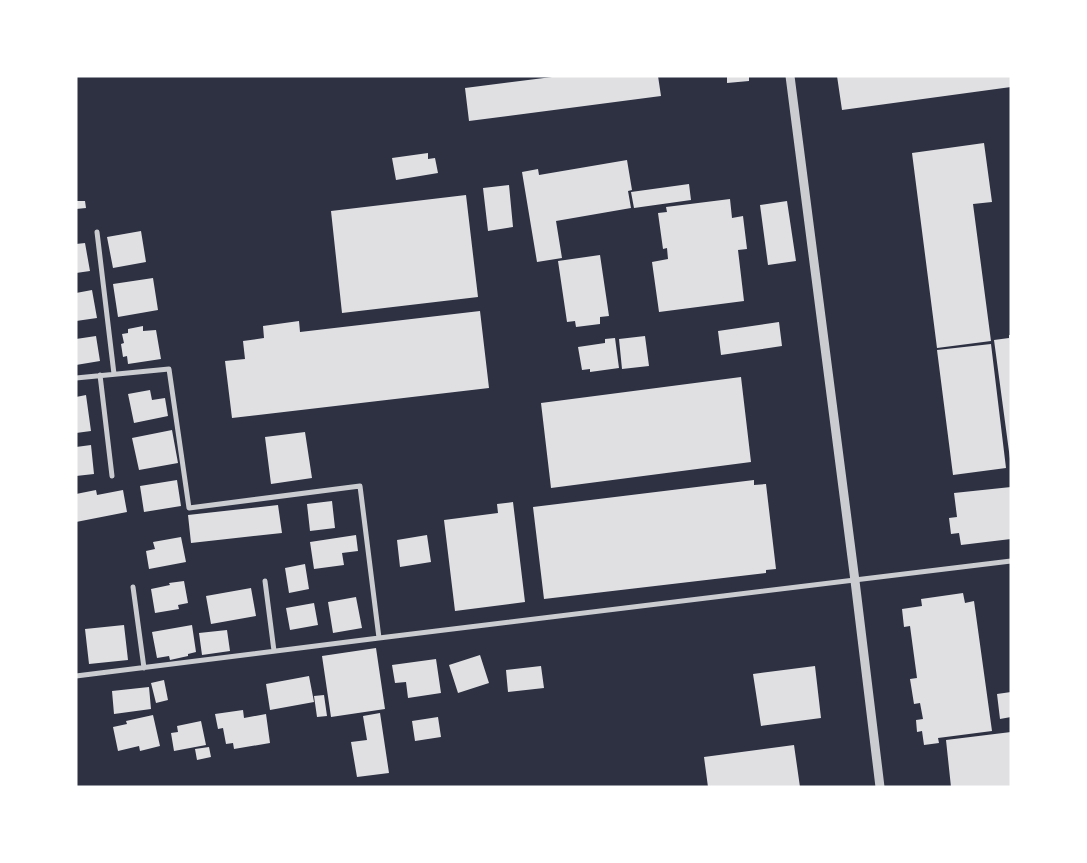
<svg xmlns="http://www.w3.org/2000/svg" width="1087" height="863" font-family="Rubik,sans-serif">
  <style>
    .building { fill: #e0e0e3 }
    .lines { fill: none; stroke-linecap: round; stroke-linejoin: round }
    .minor { stroke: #caccd0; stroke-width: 5 }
    .tertiary { stroke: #caccd0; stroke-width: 9 }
  </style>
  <rect width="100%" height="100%" fill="#2d3142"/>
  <path class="building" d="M 560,76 L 658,76 L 661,96 L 469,121 L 465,88 Z
    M 727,76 L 749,76 L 749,81 L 727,83 Z
    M 837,76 L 1011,76 L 1011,87 L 842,110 Z
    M 984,143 L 992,202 L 973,204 L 991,341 L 937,348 L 912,153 Z
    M 428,153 L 428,159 L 435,158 L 438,173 L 396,180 L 392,158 Z
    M 627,160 L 632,190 L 628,191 L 631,208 L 556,221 L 562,258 L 537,262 L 522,172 L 538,169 L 539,175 Z
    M 689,184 L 691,200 L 634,208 L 631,192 Z
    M 509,185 L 513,227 L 488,231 L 483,188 Z
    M 466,195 L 478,297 L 342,313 L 331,211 Z
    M 730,199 L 732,218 L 743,216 L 747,249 L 738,250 L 744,301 L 659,312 L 652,262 L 668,259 L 667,248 L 663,249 L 658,213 L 667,212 L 666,207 Z
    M 76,201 L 85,201 L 86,208 L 76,209 Z
    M 787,201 L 796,261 L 768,265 L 760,205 Z
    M 141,231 L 146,262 L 113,268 L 107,237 Z
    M 85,243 L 90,271 L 76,273 L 76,244 Z
    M 600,255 L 609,316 L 600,317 L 600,324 L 576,327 L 575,321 L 567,322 L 558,261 Z
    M 153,278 L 158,310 L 118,317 L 113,284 Z
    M 92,290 L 97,318 L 76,321 L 76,293 Z
    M 480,311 L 489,388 L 232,418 L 225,361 L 245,359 L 243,341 L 264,338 L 263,326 L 299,321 L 300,332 Z
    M 779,322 L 782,346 L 721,355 L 718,331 Z
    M 143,326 L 143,331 L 156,330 L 161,359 L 128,364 L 127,356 L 123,357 L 121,344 L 124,343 L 122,334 L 128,333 L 128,329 Z
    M 1009,335 L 1011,335 L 1011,459 L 1010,459 L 994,340 L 1009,338 Z
    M 96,336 L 100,361 L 76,365 L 76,339 Z
    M 645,336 L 649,366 L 622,369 L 619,339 Z
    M 615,338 L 619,368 L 590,372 L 590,369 L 582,370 L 578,347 L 605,343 L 605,339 Z
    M 991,344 L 1006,468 L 953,475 L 937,350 Z
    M 741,377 L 751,462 L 551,488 L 541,403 Z
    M 150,390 L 152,400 L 165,398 L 168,416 L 134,423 L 128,394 Z
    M 86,395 L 91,431 L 76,433 L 76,397 Z
    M 172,430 L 178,463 L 139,470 L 132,438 Z
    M 305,432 L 312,478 L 271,484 L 265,437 Z
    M 91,445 L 94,474 L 76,476 L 76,447 Z
    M 177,480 L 181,506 L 144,512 L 140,486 Z
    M 754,480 L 754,485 L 766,484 L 776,569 L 766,570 L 766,573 L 544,599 L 533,507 Z
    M 1011,487 L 1011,539 L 961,545 L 959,533 L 951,534 L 949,518 L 957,517 L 954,493 Z
    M 96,490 L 97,495 L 123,490 L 127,512 L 76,522 L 76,494 Z
    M 332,501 L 335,528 L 310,531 L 307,504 Z
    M 513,502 L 525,602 L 455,611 L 444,520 L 498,513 L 497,504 Z
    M 278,505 L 282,533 L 191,543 L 188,515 Z
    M 356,535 L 358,551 L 342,553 L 344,565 L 314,569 L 310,542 Z
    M 427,535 L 431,562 L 400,567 L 397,540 Z
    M 181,537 L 186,562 L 149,569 L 146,551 L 155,549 L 153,542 Z
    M 305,564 L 309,589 L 289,593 L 285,568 Z
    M 184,581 L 188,603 L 178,605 L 179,609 L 155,613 L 151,589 L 170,585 L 169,583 Z
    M 251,588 L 256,616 L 211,624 L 206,596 Z
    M 963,593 L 965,603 L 974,601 L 992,731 L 938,738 L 939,743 L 924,745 L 922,731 L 917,732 L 916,720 L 923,719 L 920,703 L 914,704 L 910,679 L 917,678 L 910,626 L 904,627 L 902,609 L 922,606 L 921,599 Z
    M 356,597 L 362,628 L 333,633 L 328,602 Z
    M 314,603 L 318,625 L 290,630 L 286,608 Z
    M 124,625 L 128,660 L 89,664 L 85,629 Z
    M 192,625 L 196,652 L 188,654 L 188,656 L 170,660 L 169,656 L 157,658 L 152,632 Z
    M 227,630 L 230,651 L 202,655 L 199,633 Z
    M 376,648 L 385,709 L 331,717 L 322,656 Z
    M 480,655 L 489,683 L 458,693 L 449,665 Z
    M 436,659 L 441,693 L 408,698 L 406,682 L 395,683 L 392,665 Z
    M 541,666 L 544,688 L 508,692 L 506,670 Z
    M 815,666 L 821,718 L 761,726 L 753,674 Z
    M 309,676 L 314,702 L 270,710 L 266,684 Z
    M 164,680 L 168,700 L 156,703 L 151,683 Z
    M 149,687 L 151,709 L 114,714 L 112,691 Z
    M 1011,692 L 1011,717 L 1000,719 L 997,694 Z
    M 324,695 L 327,716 L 317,717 L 314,696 Z
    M 243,710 L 244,718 L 266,714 L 270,743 L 234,749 L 233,743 L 226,744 L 223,728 L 218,729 L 215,714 Z
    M 380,713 L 389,773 L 357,777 L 351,742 L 367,740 L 363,716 Z
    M 153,715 L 160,746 L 140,751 L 139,746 L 118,751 L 113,727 L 127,724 L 126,721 Z
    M 438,717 L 441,737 L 415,741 L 412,721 Z
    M 201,721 L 206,745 L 174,751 L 171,733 L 178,732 L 177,726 Z
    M 1011,732 L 1011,787 L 951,787 L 946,740 Z
    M 794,745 L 800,787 L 708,787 L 704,757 Z
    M 209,747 L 211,757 L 197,760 L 195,749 Z"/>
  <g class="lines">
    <path class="minor" d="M 97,232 L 114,374
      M 100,375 L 112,476
      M 76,378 L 169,369 L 189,508 L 360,486 L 379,638
      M 265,581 L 274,651
      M 133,587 L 144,668
      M 76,676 L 379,638 L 1011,561"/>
    <path class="tertiary" d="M 790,76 L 855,581 L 880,787"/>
  </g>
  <rect width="1087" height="863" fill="none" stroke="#ffffff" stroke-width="155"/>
</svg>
